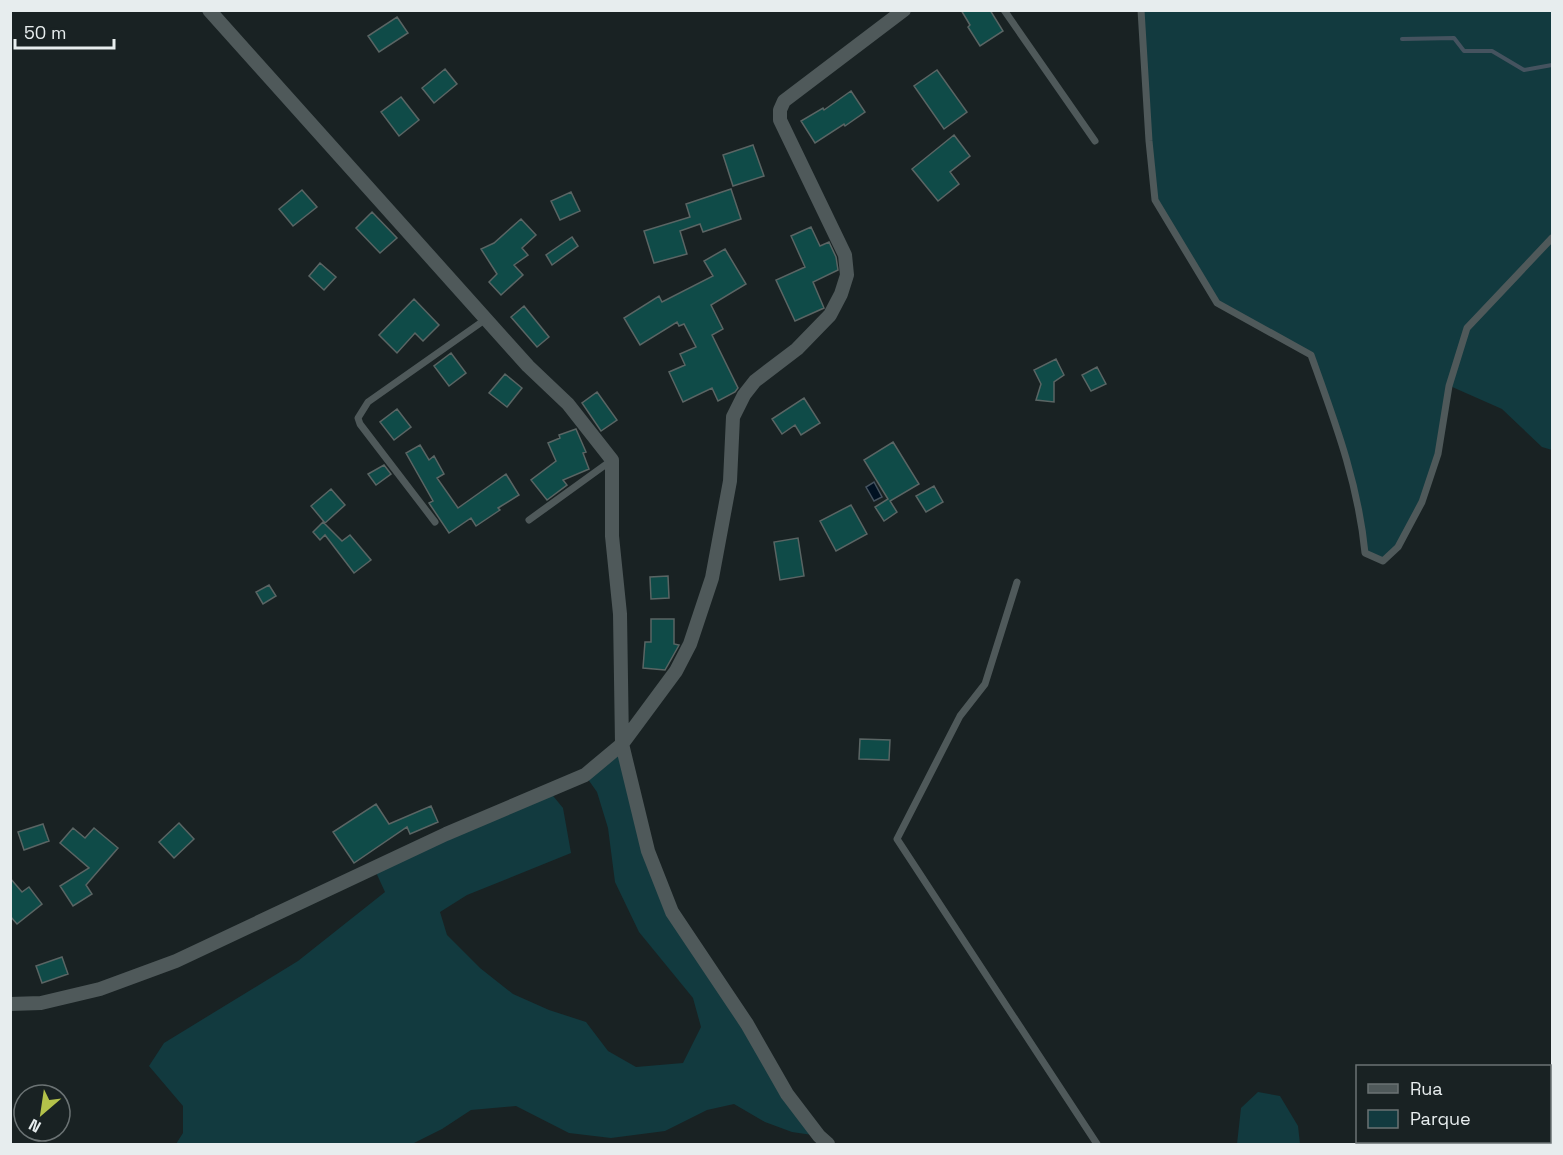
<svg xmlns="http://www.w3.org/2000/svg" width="1563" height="1155" font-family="'Space Grotesk',sans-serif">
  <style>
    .green { fill: #123a3f }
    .water { fill: #012; stroke: #45535f; stroke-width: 1.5 }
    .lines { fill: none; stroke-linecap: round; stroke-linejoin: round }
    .stream { stroke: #45535f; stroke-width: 4 }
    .building { fill: #0f4b48; stroke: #5a6564; stroke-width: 1.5 }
    .service { stroke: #4f595a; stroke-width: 7 }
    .minor { stroke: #4f595a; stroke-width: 14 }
  </style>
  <rect width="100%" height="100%" fill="#192223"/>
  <path class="green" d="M 1141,11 L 1552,11 L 1552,450 L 1542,447 L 1502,409 L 1450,386 C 1440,445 1429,518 1383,561 L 1365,553 L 1347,455 L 1311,355 L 1217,303 L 1155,200 Z
    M 622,744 L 672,912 L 819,1136 L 792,1132 L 765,1122 L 734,1104 L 707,1110 L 665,1131 L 611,1138 L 569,1133 L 516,1106 L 471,1110 L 442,1129 L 412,1144 L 176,1144 L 183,1133 L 183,1106 L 149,1066 L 164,1043 L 298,961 L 385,892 L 374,868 L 549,791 L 563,808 L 571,853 L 467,895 L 440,912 L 447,935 L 480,968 L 513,994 L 549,1010 L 586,1022 L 608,1051 L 636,1067 L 683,1063 L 701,1027 L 693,998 L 639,932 L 615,882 L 608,828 L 597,792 L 585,775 Z
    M 1258,1092 L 1280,1096 L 1298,1126 L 1300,1144 L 1237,1144 L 1241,1108 Z
    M 1552,1099 L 1552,1144 L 1483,1144 L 1484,1142 L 1550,1142 L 1550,1101 Z"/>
  <path class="water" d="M 874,482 L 882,497 L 874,501 L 866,487 Z"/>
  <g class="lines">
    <path class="stream" d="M 1402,39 L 1454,38 L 1464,51 L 1492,51 L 1524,70 L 1552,65"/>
  </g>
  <path class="building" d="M 961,10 L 990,10 L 1003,31 L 980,46 L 968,27 L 970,25 Z
    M 397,17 L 408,33 L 379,52 L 368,36 Z
    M 445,69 L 457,84 L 434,103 L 422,88 Z
    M 937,70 L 967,112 L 944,129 L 914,86 Z
    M 851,91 L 865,112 L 845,126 L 844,124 L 815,143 L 801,121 L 823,108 L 824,110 Z
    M 401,97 L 419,120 L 399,136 L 381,112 Z
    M 954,135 L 970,156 L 950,172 L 959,184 L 938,201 L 912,169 Z
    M 753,145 L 764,176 L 733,186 L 723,155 Z
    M 731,189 L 741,219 L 703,232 L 700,224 L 680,231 L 687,254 L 654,263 L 644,231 L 690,217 L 686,204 Z
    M 302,190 L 317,207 L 293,226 L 279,209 Z
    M 571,192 L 580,211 L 560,220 L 551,201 Z
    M 372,212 L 397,238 L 380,253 L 356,228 Z
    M 521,219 L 536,235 L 522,248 L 528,255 L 514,265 L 523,275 L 501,295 L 489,282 L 497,274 L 481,249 L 494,243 Z
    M 811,227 L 820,246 L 829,242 L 836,257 L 838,270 L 813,282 L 824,308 L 795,321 L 776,280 L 805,267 L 791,236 Z
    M 572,237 L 578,246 L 552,265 L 546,255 Z
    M 725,249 L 746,284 L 711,305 L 723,329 L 712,335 L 738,388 L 735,392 L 718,401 L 712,388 L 683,402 L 669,372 L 685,365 L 680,354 L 696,347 L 684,324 L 679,326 L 677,322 L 640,345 L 624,318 L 659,296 L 662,302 L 713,276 L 704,261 Z
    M 320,263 L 336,277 L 324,290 L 309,276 Z
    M 414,299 L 439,325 L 423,341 L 415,333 L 397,353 L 379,335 Z
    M 524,306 L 549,337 L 537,347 L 511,317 Z
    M 451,353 L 466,373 L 449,386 L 434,366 Z
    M 1056,359 L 1064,375 L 1054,382 L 1054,402 L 1036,400 L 1041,384 L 1034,370 Z
    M 1097,367 L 1106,384 L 1091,391 L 1082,375 Z
    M 505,374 L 522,388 L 507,407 L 489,393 Z
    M 597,392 L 617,420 L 601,431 L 582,403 Z
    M 804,398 L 820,423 L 801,435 L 795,425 L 782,434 L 772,419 Z
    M 397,409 L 411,427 L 394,440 L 380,422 Z
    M 576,429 L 586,452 L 583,453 L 589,469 L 563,480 L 567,485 L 547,500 L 531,480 L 556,461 L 548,443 L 560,438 L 559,435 Z
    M 893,442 L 919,484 L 890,501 L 897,512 L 884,521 L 875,507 L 888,499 L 864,460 Z
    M 420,445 L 429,460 L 434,456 L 444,474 L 437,478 L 458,508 L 506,474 L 519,495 L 498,508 L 500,510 L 476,526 L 471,518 L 449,533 L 429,503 L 433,501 L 406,453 Z
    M 384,465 L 391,474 L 376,485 L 368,474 Z
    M 934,486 L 943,502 L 926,512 L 916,496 Z
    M 331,489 L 345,505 L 325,523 L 311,506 Z
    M 851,505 L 867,534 L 836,551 L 820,521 Z
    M 323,522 L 342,541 L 350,535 L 371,560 L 354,573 L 325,535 L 320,540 L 313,532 Z
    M 798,538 L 804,576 L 780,580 L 774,542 Z
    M 668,576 L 669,598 L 651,599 L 650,577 Z
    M 269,585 L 276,596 L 263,604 L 256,592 Z
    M 651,619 L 674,619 L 674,644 L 679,645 L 678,647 L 665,670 L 643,668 L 645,642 L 651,642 Z
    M 860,739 L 890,740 L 889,760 L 859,759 Z
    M 376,804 L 389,824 L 431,806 L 438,822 L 410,834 L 407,827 L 354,863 L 333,832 Z
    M 179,823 L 194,839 L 174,858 L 159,842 Z
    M 43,824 L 49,841 L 24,850 L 18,832 Z
    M 73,828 L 85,838 L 94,828 L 118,848 L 86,885 L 92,894 L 73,906 L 60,886 L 89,868 L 60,843 Z
    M 10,878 L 22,892 L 29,887 L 42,904 L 17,924 L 10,916 Z
    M 62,957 L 68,974 L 42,983 L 36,966 Z"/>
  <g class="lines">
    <path class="service" d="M 1004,10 L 1095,141
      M 1141,10 L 1149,141 L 1155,200 L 1217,303 L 1311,355 C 1335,422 1358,482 1365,553 L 1383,561 L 1398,547 L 1422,502 L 1438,454 L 1449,386 L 1467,328 L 1552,238
      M 529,520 L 612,460
      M 435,522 L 360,424 L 358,418 L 368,402 L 486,319
      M 1017,582 L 985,684 L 960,716 L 897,839 L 1097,1144"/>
    <path class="minor" d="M 209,10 L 528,366 L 568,404 L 612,460 L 612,536 L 620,614 L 622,744 L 648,851 L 672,912 L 747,1024 L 787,1094 L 819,1136 L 828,1144
      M 10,1004 L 41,1003 L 100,989 L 176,961 L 446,834 L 585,775 L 622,744 L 676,671 L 690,644 L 712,578 L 730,481 L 733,417 L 744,395 L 755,381 L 797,349 L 830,315 L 841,294 L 847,275 L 845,255 L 780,120 L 780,110 L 784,101 L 904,10"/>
  </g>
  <rect width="1563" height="1155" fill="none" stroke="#e7edee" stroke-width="24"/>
  <rect x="1356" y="1065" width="195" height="78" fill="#192223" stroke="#6b7374" stroke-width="1.5"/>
  <rect x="1368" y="1084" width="30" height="9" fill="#4f595a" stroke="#6b7374" stroke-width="1.5"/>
  <text x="1410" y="1095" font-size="18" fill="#e7edee">Rua</text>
  <rect x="1368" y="1110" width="30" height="18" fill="#123a3f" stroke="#6b7374" stroke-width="1.5"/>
  <text x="1410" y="1125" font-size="18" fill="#e7edee">Parque</text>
  <g transform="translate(42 1113) rotate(209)"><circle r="28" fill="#192223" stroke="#6b7374" stroke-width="1.5"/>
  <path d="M0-4.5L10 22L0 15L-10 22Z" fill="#b4c24a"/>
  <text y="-9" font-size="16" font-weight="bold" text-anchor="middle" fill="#e7edee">N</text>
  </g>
  <path d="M15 39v9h99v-9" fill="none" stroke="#e7edee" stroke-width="3"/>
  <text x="24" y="39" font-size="18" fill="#e7edee" stroke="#192223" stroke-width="4.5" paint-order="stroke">50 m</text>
</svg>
